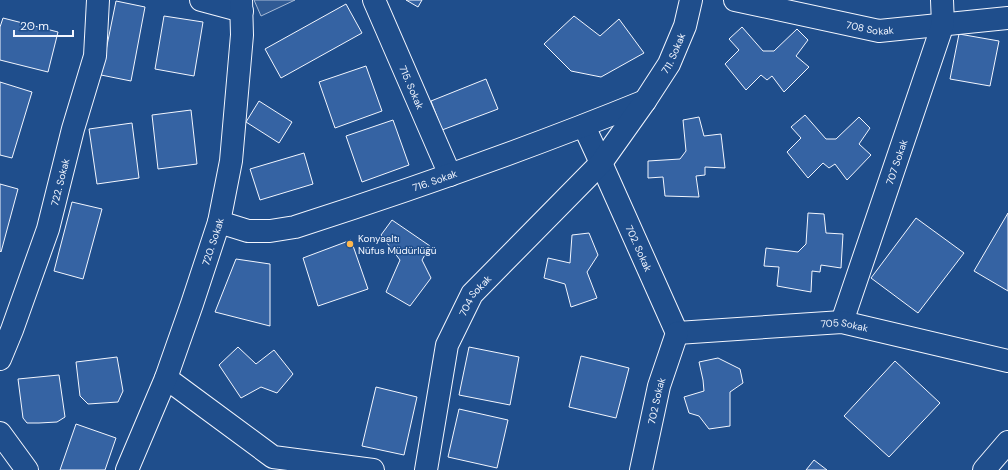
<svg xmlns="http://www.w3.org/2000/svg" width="1008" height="470" font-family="'DM Sans',sans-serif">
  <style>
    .built { fill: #305b95; stroke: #a8bbd7 }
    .building { fill: #3563a3; stroke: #f2f6ff }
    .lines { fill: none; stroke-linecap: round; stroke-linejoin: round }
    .minor-casing { stroke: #f2f6ff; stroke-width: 24 }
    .major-casing { stroke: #f2f6ff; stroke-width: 24 }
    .minor { stroke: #1f4e8c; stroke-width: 22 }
    .major { stroke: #1f4e8c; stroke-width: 22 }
    .poi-dot { fill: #ffb74d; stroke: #1f4e8c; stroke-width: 1.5 }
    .labels { text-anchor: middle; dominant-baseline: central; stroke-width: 3; stroke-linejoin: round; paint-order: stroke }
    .street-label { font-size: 10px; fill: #f2f6ff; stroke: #1f4e8c }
    .poi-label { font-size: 10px; fill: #f2f6ff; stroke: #1f4e8c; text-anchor: start }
  </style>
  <rect width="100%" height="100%" fill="#1f4e8c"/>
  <path class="built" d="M 254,0 L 295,0 L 261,16 Z"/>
  <path class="building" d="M 406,0 L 422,0 L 418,7 Z
    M 116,1 L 145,7 L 131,81 L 101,75 Z
    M 346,4 L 362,33 L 281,78 L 265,49 Z
    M 164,16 L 203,22 L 194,76 L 155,69 Z
    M 574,16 L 600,36 L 619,19 L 644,53 L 601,77 L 571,71 L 544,44 Z
    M 3,18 L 58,32 L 48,72 L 0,60 L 0,27 Z
    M 742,27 L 763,51 L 774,51 L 797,29 L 808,40 L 796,56 L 809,67 L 784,92 L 772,76 L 767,80 L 761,75 L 746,90 L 725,64 L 739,50 L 729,39 Z
    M 959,34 L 999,41 L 990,86 L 950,79 Z
    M 366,66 L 382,111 L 335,128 L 319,82 Z
    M 486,79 L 498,109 L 442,130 L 431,101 Z
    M 0,82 L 32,92 L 12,158 L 0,155 Z
    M 259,101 L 292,122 L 279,143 L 246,122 Z
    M 191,110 L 197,164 L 158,169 L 152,115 Z
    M 805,115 L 826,139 L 836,139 L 859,117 L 870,128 L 859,144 L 871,155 L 847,180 L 835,164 L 829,168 L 823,163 L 808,178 L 787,152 L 801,138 L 791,127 Z
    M 699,117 L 704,136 L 721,134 L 725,168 L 705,167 L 705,175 L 696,176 L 699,197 L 665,196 L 663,177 L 648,178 L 648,161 L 680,159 L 686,151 L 683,120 Z
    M 393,120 L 409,165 L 362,182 L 346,136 Z
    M 132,123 L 139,178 L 97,184 L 89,129 Z
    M 304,153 L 313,184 L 260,200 L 250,169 Z
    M 0,184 L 18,189 L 1,252 L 0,251 Z
    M 72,202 L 102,209 L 83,279 L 54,271 Z
    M 808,213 L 824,214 L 826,233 L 843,234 L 841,268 L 821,265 L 820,272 L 812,271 L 811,292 L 777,286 L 779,267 L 764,266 L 766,248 L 798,252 L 806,244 Z
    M 1008,213 L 1008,291 L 974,271 Z
    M 916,218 L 964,253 L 918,313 L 871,278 Z
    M 392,220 L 430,246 L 422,260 L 431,278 L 410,306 L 386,292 L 400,260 L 381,235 Z
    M 589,233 L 598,255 L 587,272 L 597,298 L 571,307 L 565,284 L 544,278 L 548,258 L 570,263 L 572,235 Z
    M 351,240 L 368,289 L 318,306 L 303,258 Z
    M 236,259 L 270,264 L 270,326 L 215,312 Z
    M 238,347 L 256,364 L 274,350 L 293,374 L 277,393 L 261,387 L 241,398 L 219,365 Z
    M 469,347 L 519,357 L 510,405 L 459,395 Z
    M 581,356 L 629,368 L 616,418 L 569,407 Z
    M 117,357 L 123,391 L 118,402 L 88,404 L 80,396 L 76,362 Z
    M 718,358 L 740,369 L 743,383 L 730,392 L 730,426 L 709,429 L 699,416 L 689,413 L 684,397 L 704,391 L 703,380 L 699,362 Z
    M 895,361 L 940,403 L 889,457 L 844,416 Z
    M 59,375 L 65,417 L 57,422 L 39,423 L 27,423 L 23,418 L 18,379 Z
    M 376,387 L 417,397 L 404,455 L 362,446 Z
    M 459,409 L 508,420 L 497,468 L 448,457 Z
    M 76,424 L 116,438 L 105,470 L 60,470 Z
    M 814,460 L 827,470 L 806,470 Z"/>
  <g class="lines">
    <g class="minor-casing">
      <g id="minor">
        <path d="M 201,0 L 242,11"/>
        <path id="s1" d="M 374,0 L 450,175"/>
        <path id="s2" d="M 735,0 L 879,31 L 1008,18"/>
        <path id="s3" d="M 584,126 L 601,163 L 677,333"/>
        <path id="s4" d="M 219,222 L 248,231 L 270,231 L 295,227 C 413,189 530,148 645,101"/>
        <path id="s5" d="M 842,322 L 943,24 L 942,0"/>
        <path id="s6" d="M 677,333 L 842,322 L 1008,361"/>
        <path id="s7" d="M 0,359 L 12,330 L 48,229 L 73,129 L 95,56 L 98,0"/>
        <path d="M 166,378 L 273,457 L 373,470"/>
        <path d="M 0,433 L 27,470"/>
        <path id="s8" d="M 127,470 L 166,378 L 192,304 L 219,222 L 231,161 L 242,35 L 241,0"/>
        <path id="s9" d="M 426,470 L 447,345 L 472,294 L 601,163 L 645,101 L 669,64 L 685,26 L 691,0"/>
        <path id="s10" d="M 641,470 L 659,386 L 677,333"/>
      </g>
    </g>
    <g class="major-casing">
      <path id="major" d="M 984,470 L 1008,442"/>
    </g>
    <use href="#minor" class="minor"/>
    <use href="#major" class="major"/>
  </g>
  <circle class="poi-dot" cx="350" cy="244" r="4"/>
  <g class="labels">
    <g class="street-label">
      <text stroke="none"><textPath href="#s2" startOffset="138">708 Sokak</textPath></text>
      <text stroke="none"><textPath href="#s9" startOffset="499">711. Sokak</textPath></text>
      <text stroke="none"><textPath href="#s1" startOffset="95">715. Sokak</textPath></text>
      <text stroke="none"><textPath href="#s5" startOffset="169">707 Sokak</textPath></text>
      <text stroke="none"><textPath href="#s4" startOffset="225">716. Sokak</textPath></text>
      <text stroke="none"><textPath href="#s7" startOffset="187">722. Sokak</textPath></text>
      <text stroke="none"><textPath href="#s8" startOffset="244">720. Sokak</textPath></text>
      <text stroke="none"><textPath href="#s3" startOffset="134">702. Sokak</textPath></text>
      <text stroke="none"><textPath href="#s9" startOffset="184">704 Sokak</textPath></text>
      <text stroke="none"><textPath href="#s6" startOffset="168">705 Sokak</textPath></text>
      <text stroke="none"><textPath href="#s10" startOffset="71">702 Sokak</textPath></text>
    </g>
    <g class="poi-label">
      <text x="358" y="238">Konyaaltı<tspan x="358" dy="12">Nüfus Müdürlüğü</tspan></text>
    </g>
  </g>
  <path d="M14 30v6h59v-6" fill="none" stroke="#f2f6ff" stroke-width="2"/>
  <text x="20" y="30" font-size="12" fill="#f2f6ff" stroke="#1f4e8c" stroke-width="3" paint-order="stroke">20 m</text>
</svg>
